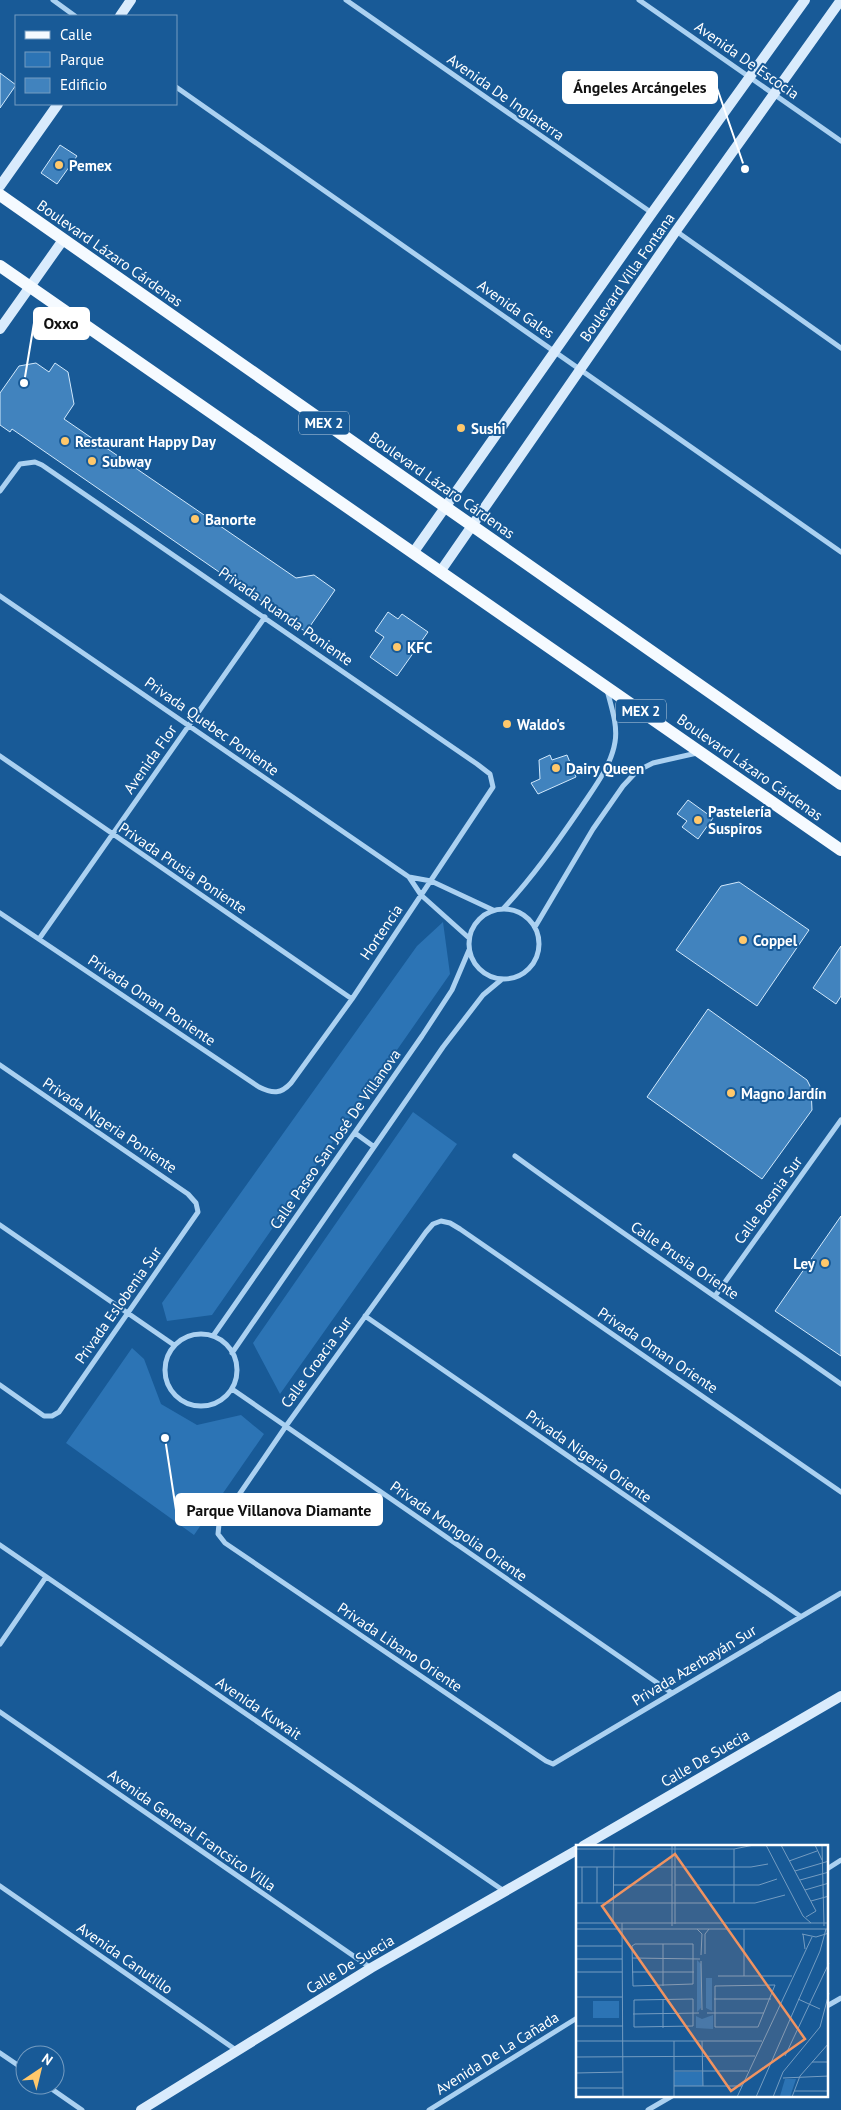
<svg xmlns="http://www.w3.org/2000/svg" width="841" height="2110" font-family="'PT Sans',sans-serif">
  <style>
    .green { fill: #2c74b5 }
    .building { fill: #4183be; stroke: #d2e9fc }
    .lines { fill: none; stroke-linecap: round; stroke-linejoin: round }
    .street { stroke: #abd1f1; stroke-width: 5 }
    .secondary { stroke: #d9ebfc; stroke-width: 10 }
    .primary { stroke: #f5faff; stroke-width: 12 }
    .poi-dot { fill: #ffc86b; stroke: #185a97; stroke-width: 2 }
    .labels { text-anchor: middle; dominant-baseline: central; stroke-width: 4; stroke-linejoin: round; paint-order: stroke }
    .shield { fill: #185a97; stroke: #bacee0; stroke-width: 1 }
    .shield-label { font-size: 14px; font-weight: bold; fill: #fff }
    .street-label { font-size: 15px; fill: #fff; stroke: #185a97 }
    .poi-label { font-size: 15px; font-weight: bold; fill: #fff; stroke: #185a97; text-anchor: start }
    .inset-road { fill: none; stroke: #749cc1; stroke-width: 1 }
    .view { fill: #f09361; fill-opacity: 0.15; stroke: #f09361; stroke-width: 2.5 }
    .inset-edge { fill: none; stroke: #fff; stroke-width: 2.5 }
    .leader { fill: none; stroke: #fff; stroke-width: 2 }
    .callout-dot { fill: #fff; stroke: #185a97; stroke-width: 2 }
    .callout { fill: #fff; stroke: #fff; stroke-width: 2 }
    .callout-label { font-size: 16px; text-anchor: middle; font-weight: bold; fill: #111 }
  </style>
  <rect width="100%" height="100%" fill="#185a97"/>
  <path class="green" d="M 443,922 L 450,974 L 212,1315 L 167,1321 L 162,1303 L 417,946 Z
    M 413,1112 L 457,1144 L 280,1394 L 253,1343 Z
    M 132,1348 L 144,1359 L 161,1404 L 197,1425 L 241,1415 L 264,1434 L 194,1535 L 66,1443 Z"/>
  <path class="building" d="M 0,73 L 16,85 L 0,108 Z
    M 60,145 L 77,156 L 57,184 L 41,173 Z
    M 36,363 L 49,372 L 55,363 L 68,372 L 74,404 L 64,419 L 296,578 L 314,575 L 335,590 L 306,632 L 12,429 L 10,432 L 0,425 L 0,393 L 19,366 Z
    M 388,612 L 398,619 L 402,614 L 428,632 L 397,676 L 370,657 L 384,637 L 375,631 Z
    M 550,755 L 552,760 L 567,755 L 576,777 L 538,794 L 531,783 L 540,779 L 539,760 Z
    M 688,800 L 713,818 L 698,839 L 682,827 L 687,821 L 677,814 Z
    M 739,882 L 809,930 L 757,1006 L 676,950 L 721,886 Z
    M 841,946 L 841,996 L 836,1004 L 813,988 Z
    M 708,1009 L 807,1080 L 811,1088 L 812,1110 L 762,1179 L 647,1097 Z
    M 841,1216 L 841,1356 L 775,1311 Z"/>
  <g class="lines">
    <path class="street" d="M 53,0 L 75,16
      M 346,0 L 652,213
      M 639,0 L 841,141
      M 176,87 L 841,552
      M 676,231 L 841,348
      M 0,491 L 20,464 L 35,462 L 42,465 L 477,764 L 490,774 L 493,787 L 352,999 L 291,1083 C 281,1094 273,1094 259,1087 L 0,913
      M 0,596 L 409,877 L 421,895 L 469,938
      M 0,756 L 352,999
      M 409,877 L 431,881 L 493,910
      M469 944a35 35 0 1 1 70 0a35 35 0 1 1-70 0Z
      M 503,909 C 532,878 556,844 580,809 C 593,789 611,767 615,742 C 618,725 611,706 607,690
      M 535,927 L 593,829 L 623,786 L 637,771 L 653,763 L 697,753
      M 39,939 L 265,617
      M 0,1065 L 188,1194 L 196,1203 L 198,1212 L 59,1412 L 52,1416 L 44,1416 L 0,1385
      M 355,1133 L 373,1146
      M 515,1156 C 622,1234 733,1308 841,1384
      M 0,1225 L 174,1345
      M 715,1296 L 841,1120
      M 365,1316 L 800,1616
      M165 1370a36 36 0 1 1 72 0a36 36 0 1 1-72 0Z
      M 213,1336 L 422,1036 L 452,990 L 469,950
      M 232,1353 L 443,1047 L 483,995 L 501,980
      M 232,1389 L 672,1693
      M 841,1492 L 460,1229 L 450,1223 L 441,1221 L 433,1224 L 426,1232 L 286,1426 L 219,1524 L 218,1534 L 225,1543 L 546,1761 L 553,1764 L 841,1593
      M 0,1545 L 504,1891
      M 0,1644 L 46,1577
      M 0,1712 L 371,1968
      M 827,1869 L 841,1860
      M 0,1886 L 236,2050
      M 827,2006 L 841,1998
      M 0,2053 L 25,2070
      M 46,2085 L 82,2110
      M 429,2110 L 577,2018
      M 648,2110 L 672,2096"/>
    <path class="secondary" d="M 120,16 L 131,0
      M 0,186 L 58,104
      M 0,329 L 63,240
      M 413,553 L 652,213 L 805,0
      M 440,572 L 676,231 L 841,0
      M 583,1846 L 841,1696
      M 141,2110 L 371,1968 L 577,1850"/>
    <path class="primary" d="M 0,195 L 841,784
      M 0,266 L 841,850"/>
  </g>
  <g class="poi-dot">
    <circle cx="59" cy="165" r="5"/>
    <circle cx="461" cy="428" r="5"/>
    <circle cx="65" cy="441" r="5"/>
    <circle cx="92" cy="461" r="5"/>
    <circle cx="195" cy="519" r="5"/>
    <circle cx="397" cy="647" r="5"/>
    <circle cx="507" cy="724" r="5"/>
    <circle cx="556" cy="768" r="5"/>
    <circle cx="698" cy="820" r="5"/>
    <circle cx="743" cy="940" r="5"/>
    <circle cx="731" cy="1093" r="5"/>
    <circle cx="825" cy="1263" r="5"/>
  </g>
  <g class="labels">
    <g class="shield">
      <rect x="299" y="411.5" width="50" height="23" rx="4"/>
      <rect x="616" y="699.5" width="50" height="23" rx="4"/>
    </g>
    <g class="shield-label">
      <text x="324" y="423">MEX 2</text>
      <text x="641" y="711">MEX 2</text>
    </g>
    <g class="street-label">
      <text transform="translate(747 60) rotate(35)">Avenida De Escocia</text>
      <text transform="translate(506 97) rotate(35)">Avenida De Inglaterra</text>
      <text transform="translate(110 253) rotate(35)">Boulevard Lázaro Cárdenas</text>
      <text transform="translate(627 277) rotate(-55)">Boulevard Villa Fontana</text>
      <text transform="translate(516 309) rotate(35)">Avenida Gales</text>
      <text transform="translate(442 485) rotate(35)">Boulevard Lázaro Cárdenas</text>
      <text transform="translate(286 616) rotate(35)">Privada Ruanda Poniente</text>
      <text transform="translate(212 726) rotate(35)">Privada Quebec Poniente</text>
      <text transform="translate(150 759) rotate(-55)">Avenida Flor</text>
      <text transform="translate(750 767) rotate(35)">Boulevard Lázaro Cárdenas</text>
      <text transform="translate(183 868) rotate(34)">Privada Prusia Poniente</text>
      <text transform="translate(381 932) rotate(-56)">Hortencia</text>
      <text transform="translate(152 1000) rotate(34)">Privada Oman Poniente</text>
      <text transform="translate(110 1125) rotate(34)">Privada Nigeria Poniente</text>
      <text transform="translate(335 1139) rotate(-55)">Calle Paseo San José De Villanova</text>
      <text transform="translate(768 1200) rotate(-54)">Calle Bosnia Sur</text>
      <text transform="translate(685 1260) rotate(34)">Calle Prusia Oriente</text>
      <text transform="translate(118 1305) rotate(-55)">Privada Eslobenia Sur</text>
      <text transform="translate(658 1350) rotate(34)">Privada Oman Oriente</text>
      <text transform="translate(316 1362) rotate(-54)">Calle Croacia Sur</text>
      <text transform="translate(589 1456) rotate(35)">Privada Nigeria Oriente</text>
      <text transform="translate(459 1531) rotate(35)">Privada Mongolia Oriente</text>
      <text transform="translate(400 1647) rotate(34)">Privada Libano Oriente</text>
      <text transform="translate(694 1665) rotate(-31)">Privada Azerbayán Sur</text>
      <text transform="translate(259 1708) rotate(34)">Avenida Kuwait</text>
      <text transform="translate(705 1758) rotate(-30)">Calle De Suecia</text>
      <text transform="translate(192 1830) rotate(35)">Avenida General Francsico Villa</text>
      <text transform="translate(125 1958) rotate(35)">Avenida Canutillo</text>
      <text transform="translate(350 1964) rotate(-31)">Calle De Suecia</text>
      <text transform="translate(497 2053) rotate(-32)">Avenida De La Cañada</text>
    </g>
    <g class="poi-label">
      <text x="69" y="165">Pemex</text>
      <text x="471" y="428">Sushi</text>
      <text x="75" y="441">Restaurant Happy Day</text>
      <text x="102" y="461">Subway</text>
      <text x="205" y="519">Banorte</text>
      <text x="407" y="647">KFC</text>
      <text x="517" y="724">Waldo's</text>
      <text x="566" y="768">Dairy Queen</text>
      <text x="708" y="811">Pastelería<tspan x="708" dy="17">Suspiros</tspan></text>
      <text x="753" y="940">Coppel</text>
      <text x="741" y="1093">Magno Jardín</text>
      <text x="815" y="1263" text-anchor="end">Ley</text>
    </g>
  </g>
  <g transform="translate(576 1845)">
    <rect width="252" height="252" fill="#185a97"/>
    <path d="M 121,115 L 125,119 L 125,163 L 121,167 ZM 130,133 L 136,133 L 136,166 L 130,163 ZM 17,156 L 43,156 L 43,173 L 17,173 ZM 137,170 L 137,184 L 120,183 L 120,171 L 126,174 ZM 98,227 L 127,227 L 127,241 L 98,241 ZM 209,234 L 220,234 L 214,252 L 204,251 Z" fill="#2c74b5"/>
    <path class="inset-road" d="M 190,0 L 227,71 L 235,78M 205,0 L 240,66 L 230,72M 239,0 L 246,15M 246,0 L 248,81M 0,4 L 158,4 L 178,0M 213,16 L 241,6M 0,22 L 175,22 L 192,19M 219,26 L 253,16M 224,35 L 253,27M 37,40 L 96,40M 99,40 L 183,40 L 201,34M 229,45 L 253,38M 235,56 L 253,51M 0,58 L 179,58 L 209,50M 6,58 L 6,22M 21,58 L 21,22M 158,58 L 158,4M 0,78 L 253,78M 37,78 L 38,0M 46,78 L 47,252M 99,79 L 99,0M 96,81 L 96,0M 0,84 L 253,84M 121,84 L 126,89 L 125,110M 226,89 L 240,92 L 253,88M 227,89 L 229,104M 59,99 L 117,99 L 117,139 L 57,141 L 56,101 ZM 0,101 L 46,101M 129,109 L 129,89 L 133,84M 56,113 L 124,114M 0,114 L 46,114M 125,116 L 126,165M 0,127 L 46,127M 56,127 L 118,127M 142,131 L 216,131M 168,131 L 168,84M 199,140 L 182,182 L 139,182 L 139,141 ZM 87,141 L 87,99M 0,152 L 46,152M 87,154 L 87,183M 138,154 L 195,154M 222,154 L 244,164M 58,155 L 117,154 L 117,181 L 58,182 ZM 131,168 L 188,168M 57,169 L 123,168M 0,181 L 47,181M 0,196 L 186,196M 98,196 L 98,252M 126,196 L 127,241M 209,211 L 253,118M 0,212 L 179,211M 236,217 L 253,217M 98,226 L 172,226M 0,228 L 47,227M 207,233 L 253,231M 98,241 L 166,241M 0,243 L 47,243M 218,246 L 253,246M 161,252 L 236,92M 180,252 L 244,106 L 250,84M 197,252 L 207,227 L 244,182 L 253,148M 216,252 L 224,231 L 253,198"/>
    <path class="view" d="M 99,9 L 229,194 L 155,246 L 26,61 Z"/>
    <rect width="252" height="252" class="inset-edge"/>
  </g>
  <path class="leader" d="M745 169L717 88M24 383L34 323M165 1438L176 1510"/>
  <g class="callout-dot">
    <circle cx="745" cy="169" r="5"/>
    <circle cx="24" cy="383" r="5"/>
    <circle cx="165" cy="1438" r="5"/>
  </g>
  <g class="callout">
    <rect x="563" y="72" width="154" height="31" rx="5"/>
    <rect x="34" y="308" width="55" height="31" rx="5"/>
    <rect x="176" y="1494" width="206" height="31" rx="5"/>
  </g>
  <g class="callout-label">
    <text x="640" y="93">Ángeles Arcángeles</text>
    <text x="61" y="329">Oxxo</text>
    <text x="279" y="1516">Parque Villanova Diamante</text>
  </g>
  <rect x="15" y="15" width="162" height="90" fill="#185a97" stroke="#749cc1"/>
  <rect x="25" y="31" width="25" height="8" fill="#f5faff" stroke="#749cc1"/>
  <text x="60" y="40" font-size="15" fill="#ffffff">Calle</text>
  <rect x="25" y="52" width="25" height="15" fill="#2c74b5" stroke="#749cc1"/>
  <text x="60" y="65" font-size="15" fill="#ffffff">Parque</text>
  <rect x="25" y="78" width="25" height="15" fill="#4183be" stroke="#749cc1"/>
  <text x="60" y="90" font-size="15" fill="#ffffff">Edificio</text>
  <g transform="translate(40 2070) rotate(35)"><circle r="24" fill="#185a97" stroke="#749cc1"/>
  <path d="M0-4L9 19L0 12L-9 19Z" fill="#ffc86b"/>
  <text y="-8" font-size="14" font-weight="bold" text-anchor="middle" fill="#ffffff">N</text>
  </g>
</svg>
